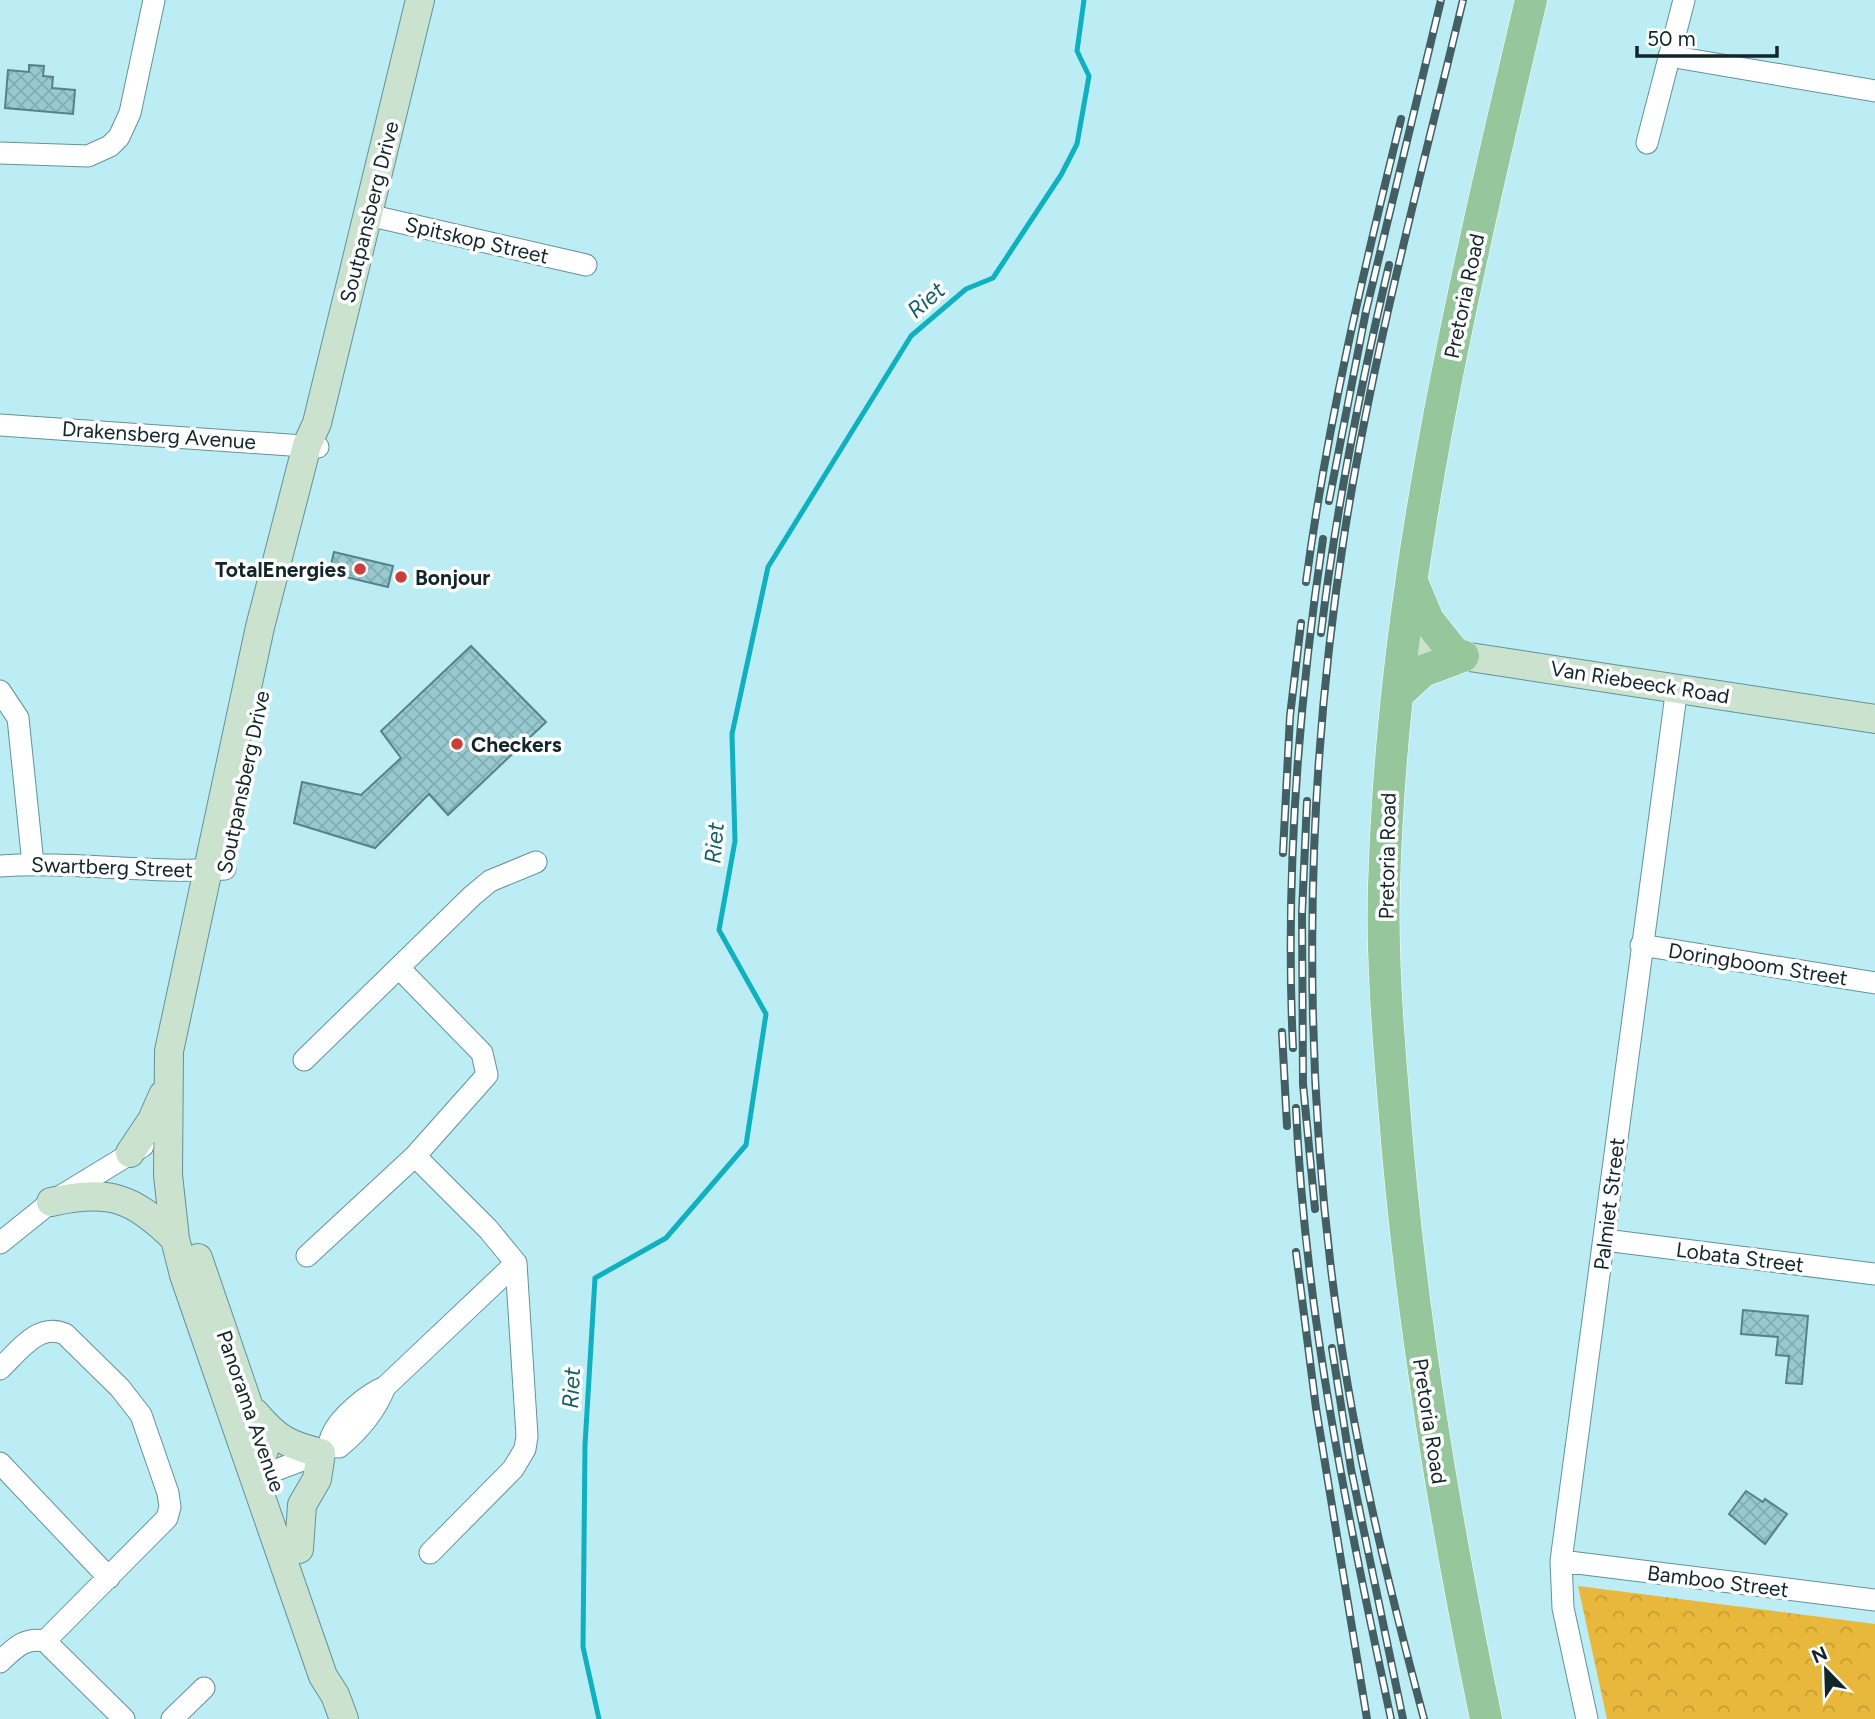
<svg xmlns="http://www.w3.org/2000/svg" width="1875" height="1719" font-family="Figtree,sans-serif">
  <style>
    .forest { fill: url(#forest-crowns) }
    .lines { fill: none; stroke-linecap: round; stroke-linejoin: round }
    .stream { stroke: #0fb0c0; stroke-width: 5 }
    .building { fill: url(#building-cross-hatch); stroke: #56838a; stroke-width: 2 }
    .street-casing { stroke: #649299; stroke-width: 23 }
    .secondary-casing { stroke: #649299; stroke-width: 30 }
    .primary-casing { stroke: #fff; stroke-width: 33 }
    .street { stroke: #fff; stroke-width: 21 }
    .secondary { stroke: #cae2ce; stroke-width: 28 }
    .primary { stroke: #95c69c; stroke-width: 32 }
    .rail-casing { stroke: #435f63; stroke-width: 8 }
    .rail { stroke: #fff; stroke-width: 5; stroke-dasharray: 16; stroke-linecap: butt }
    .poi-dot { fill: #cd3e39; stroke: #fff; stroke-width: 2.5 }
    .labels { text-anchor: middle; dominant-baseline: central; stroke-width: 7; stroke-linejoin: round; paint-order: stroke }
    .street-label { font-size: 21px; fill: #122528; stroke: #fff }
    .poi-label { font-size: 21px; font-weight: bold; fill: #122528; stroke: #fff; text-anchor: start }
    .water-label { font-size: 23px; font-style: italic; fill: #146069; stroke: #fff }
  </style>
  <defs>
    <pattern id="forest-crowns" width="20" height="18" patternUnits="userSpaceOnUse" patternTransform="scale(1.75)"><rect width="20" height="18" fill="#e7b83b"/><path d="M2 6a3 3 0 1 1 6 0M12 15a3 3 0 1 1 6 0" fill="none" stroke="#c59e34"/></pattern>
    <pattern id="building-cross-hatch" width="8" height="8" patternUnits="userSpaceOnUse" patternTransform="scale(1.75)"><rect width="8" height="8" fill="#99c9d0"/><path d="M0 0l8 8M0 8l8-8" fill="none" stroke="#83acb3"/></pattern>
  </defs>
  <rect width="100%" height="100%" fill="#bcedf4"/>
  <path class="forest" d="M 1578,1586 L 1875,1624 L 1875,1719 L 1607,1719 Z"/>
  <g class="lines">
    <path class="stream" d="M 599,1719 L 583,1647 L 585,1445 L 595,1278 L 666,1238 L 746,1145 L 766,1014 L 719,930 L 735,841 L 732,734 L 768,567 L 911,336 L 966,289 L 993,278 L 1061,175 L 1077,144 L 1089,76 L 1077,51 L 1084,0"/>
  </g>
  <path class="building" d="M 29,65 L 44,66 L 43,76 L 53,77 L 52,88 L 75,90 L 73,114 L 5,108 L 8,70 L 29,72 Z
    M 334,552 L 393,566 L 388,587 L 329,573 Z
    M 471,646 L 546,722 L 448,815 L 429,794 L 375,848 L 294,823 L 302,782 L 361,795 L 401,758 L 381,731 Z
    M 1743,1310 L 1808,1316 L 1802,1384 L 1786,1383 L 1789,1356 L 1776,1355 L 1778,1337 L 1741,1334 Z
    M 1746,1491 L 1763,1502 L 1765,1499 L 1787,1514 L 1765,1544 L 1729,1514 Z"/>
  <g class="lines">
    <g class="street-casing">
      <path id="street" d="M 1669,56 L 1875,91
        M 1647,143 L 1684,0
        M 0,153 L 88,156 L 110,146 L 119,137 L 130,113 L 154,0
        M 368,215 L 586,265
        M 0,425 L 318,447
        M 0,691 L 18,718 L 33,864
        M 0,866 C 75,861 150,874 225,869
        M 1641,945 L 1875,983
        M 304,1060 L 472,896 L 490,881 L 536,862
        M 415,1156 L 488,1229 L 516,1263 L 527,1436 L 525,1449 L 513,1469 L 430,1553
        M 1605,1240 L 1875,1274
        M 0,1243 L 51,1202 L 143,1146
        M 307,1256 L 415,1156 L 487,1075 L 482,1053 L 400,969
        M 0,1369 C 18,1352 38,1322 65,1334 L 120,1388 L 141,1415 L 168,1493 L 170,1507 L 167,1518 L 45,1641
        M 329,1446 L 339,1447 C 360,1430 375,1412 385,1387
        M 0,1463 L 109,1578
        M 255,1478 L 321,1453 C 330,1446 328,1444 332,1435 C 339,1417 368,1394 385,1387 L 516,1263
        M 1561,1561 L 1875,1600
        M 45,1641 L 124,1719
        M 0,1662 C 15,1648 24,1637 45,1641
        M 172,1719 L 204,1688
        M 1587,1719 L 1563,1608 L 1561,1561 L 1677,687"/>
    </g>
    <g class="secondary-casing">
      <path id="secondary" d="M 1405,643 L 1463,656 L 1875,719
        M 130,1153 L 152,1120 L 163,1095
        M 51,1202 C 109,1189 133,1197 175,1239
        M 198,1258 L 264,1451
        M 255,1413 C 277,1439 288,1445 321,1453 L 317,1479 L 302,1505 L 299,1549
        M 344,1719 L 335,1695 L 323,1676 L 184,1275 L 175,1239 L 168,1175 L 169,1051 L 260,627 L 307,445 L 317,423 L 420,0"/>
    </g>
    <g class="primary-casing">
      <path id="primary" d="M 1413,584 L 1428,620 L 1455,654
        M 1398,694 L 1423,671 L 1463,656
        M 1486,1719 C 1444,1515 1410,1313 1394,1105 C 1388,1033 1382,959 1384,887 C 1392,586 1462,292 1531,0"/>
    </g>
    <use href="#street" class="street"/>
    <use href="#secondary" class="secondary"/>
    <use href="#primary" class="primary"/>
    <g class="rail-casing">
      <path id="rail" d="M 1329,501 L 1366,311 L 1441,0
        M 1306,582 C 1327,425 1363,273 1401,119
        M 1321,633 C 1336,509 1360,388 1389,265
        M 1307,801 L 1302,913 L 1303,1084 L 1315,1209
        M 1283,853 L 1290,716 L 1301,623
        M 1282,1032 L 1287,1126
        M 1293,1048 C 1285,878 1298,707 1323,539
        M 1296,1108 C 1305,1315 1348,1517 1391,1719
        M 1296,1252 L 1316,1408 L 1367,1719
        M 1332,1348 L 1351,1469 L 1403,1719
        M 1424,1719 C 1391,1595 1360,1470 1341,1343 C 1301,1076 1303,797 1345,530 C 1373,352 1421,176 1463,0"/>
    </g>
    <use href="#rail" class="rail"/>
  </g>
  <g class="poi-dot">
    <circle cx="360" cy="569" r="7"/>
    <circle cx="401" cy="577" r="7"/>
    <circle cx="457" cy="744" r="7"/>
  </g>
  <g class="labels">
    <g class="street-label">
      <text transform="translate(369 212) rotate(-76)">Soutpansberg Drive</text>
      <text transform="translate(477 240) rotate(13)">Spitskop Street</text>
      <text transform="translate(1464 296) rotate(-78)">Pretoria Road</text>
      <text transform="translate(159 435) rotate(4)">Drakensberg Avenue</text>
      <text transform="translate(1640 682) rotate(9)">Van Riebeeck Road</text>
      <text transform="translate(243 782) rotate(-78)">Soutpansberg Drive</text>
      <text transform="translate(1387 856) rotate(-89)">Pretoria Road</text>
      <text transform="translate(112 867) rotate(2)">Swartberg Street</text>
      <text transform="translate(1758 964) rotate(9)">Doringboom Street</text>
      <text transform="translate(1609 1204) rotate(-83)">Palmiet Street</text>
      <text transform="translate(1740 1257) rotate(7)">Lobata Street</text>
      <text transform="translate(251 1411) rotate(71)">Panorama Avenue</text>
      <text transform="translate(1430 1421) rotate(81)">Pretoria Road</text>
      <text transform="translate(1718 1581) rotate(7)">Bamboo Street</text>
    </g>
    <g class="poi-label">
      <text x="346" y="569" text-anchor="end">TotalEnergies</text>
      <text x="415" y="577">Bonjour</text>
      <text x="471" y="744">Checkers</text>
    </g>
    <g class="water-label">
      <text transform="translate(926 300) rotate(-41)">Riet</text>
      <text transform="translate(714 843) rotate(-85)">Riet</text>
      <text transform="translate(571 1388) rotate(-87)">Riet</text>
    </g>
  </g>
  <g transform="translate(1826 1670) rotate(337)" stroke="#ffffff" stroke-width="5" paint-order="stroke">
  <path d="M0-5L12 26L0 18L-12 26Z" fill="#122528"/>
  <text y="-10" font-size="19" font-weight="bold" text-anchor="middle" fill="#122528">N</text>
  </g>
  <path d="M1637 46v10h140v-10" fill="none" stroke="#122528" stroke-width="3.5"/>
  <text x="1647" y="46" font-size="21" fill="#122528" stroke="#ffffff" stroke-width="5" paint-order="stroke">50 m</text>
</svg>
